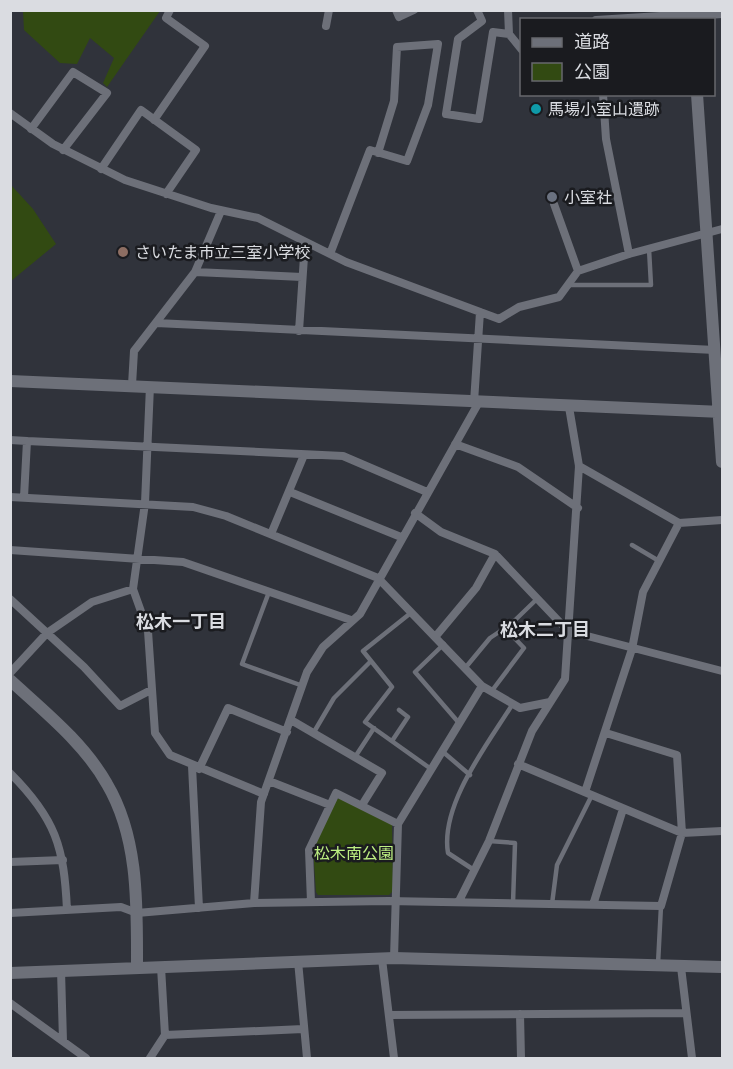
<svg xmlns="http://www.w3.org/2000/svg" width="733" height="1069" font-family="'DM Sans','Noto Sans JP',sans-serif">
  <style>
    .green { fill: #324a12 }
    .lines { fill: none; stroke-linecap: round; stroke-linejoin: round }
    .lane { stroke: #6d7079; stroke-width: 4.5 }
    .street { stroke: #6d7079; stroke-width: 8 }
    .secondary { stroke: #6d7079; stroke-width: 12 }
    .culture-dot { fill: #0f9aa8; stroke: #1a1b1f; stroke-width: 2 }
    .worship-dot { fill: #6b7280; stroke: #1a1b1f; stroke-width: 2 }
    .education-dot { fill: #8d6e63; stroke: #1a1b1f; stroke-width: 2 }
    .labels { text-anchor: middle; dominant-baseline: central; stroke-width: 5; stroke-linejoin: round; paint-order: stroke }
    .poi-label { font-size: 16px; fill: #dadce1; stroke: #1a1b1f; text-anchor: start }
    .park-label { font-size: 16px; fill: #bdef82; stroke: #1a1b1f }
    .neighbourhood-label { font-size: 18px; font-weight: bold; fill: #dadce1; stroke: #1a1b1f }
  </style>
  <rect width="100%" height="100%" fill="#30333b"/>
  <path class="green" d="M 23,11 L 23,10 L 160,11 L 107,87 L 103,83 L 114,58 L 90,38 L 77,64 L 60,63 L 24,30 Z
    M 11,185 L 33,209 L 56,244 L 11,281 Z
    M 341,797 L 392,824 L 393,891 L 389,895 L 318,895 L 316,892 L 313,848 L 336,800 Z"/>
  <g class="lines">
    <path class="lane" d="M 567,285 L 651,285 L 649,249
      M 632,545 L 659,561
      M 269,592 L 242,664 L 303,686
      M 412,612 L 363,651 L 392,687 L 365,722 L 431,769
      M 444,644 L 415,672 L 459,723
      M 466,667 L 490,638 L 511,624 L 538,598
      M 491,692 L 524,648 L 505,628
      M 314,732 L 334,698 L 371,661
      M 392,741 L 408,717 L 399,710
      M 442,751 L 470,775
      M 355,757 L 374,728
      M 489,841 L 515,843 L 513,903
      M 474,870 L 448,853 C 440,805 487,745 512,705
      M 552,904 L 557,865 L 592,795
      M 658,964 L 661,906"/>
    <path class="street" d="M 396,10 L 399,17 L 414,10
      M 477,10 L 482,21 L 458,39 L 446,114 L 479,119 L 493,32 L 509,34
      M 508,10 L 509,34 L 522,50
      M 596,20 L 692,14
      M 326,26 L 329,10
      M 603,94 L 606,139 L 629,254
      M 10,113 L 53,144 L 125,180 L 211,208 L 258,218 L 346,262 L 499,319 L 519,307 L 559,297 L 578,271 L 629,254 L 722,229
      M 154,120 L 205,46 L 166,18 L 170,10
      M 31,129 L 73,72 L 107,93 L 63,150
      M 101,169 L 141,110 L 196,150 L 166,194
      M 554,204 L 578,271
      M 330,254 L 370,150 L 407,161 L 428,105 L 438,44 L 397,47 L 394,101 L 378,153
      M 195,272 L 302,277
      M 156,323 L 715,350
      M 299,331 L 305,242
      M 132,385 L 134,351 L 195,272 L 221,211
      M 150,386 L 145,503 L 133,589 L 148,631 L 155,733 L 170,755 L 264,794
      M 474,402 L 480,312
      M 10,440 L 27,441
      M 455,444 L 518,467 L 578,508
      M 579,466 L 679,523 L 722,520
      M 290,492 L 401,537
      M 10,497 L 193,507 L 226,516 L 378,578 L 482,686 L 520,708 L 550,702
      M 24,497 L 27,441 L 343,456 L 427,492
      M 415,513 L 441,532 L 495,554 L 568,631 L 722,671
      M 271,534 L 304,455
      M 10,550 L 183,562 L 351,620
      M 10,599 L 84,667 L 120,706 L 151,690
      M 436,636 L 476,588 L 495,554
      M 10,673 L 47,633 L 92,602 L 133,589
      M 291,720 L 382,773 L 362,805
      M 518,764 L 682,833 L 722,831
      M 192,766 L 199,908
      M 199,769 L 228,708 L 287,732
      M 10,773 C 56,819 64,847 67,910
      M 269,781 L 330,805
      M 585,792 L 632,649 L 643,592 L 679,523
      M 10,862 L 63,860
      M 459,901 L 489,841 L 532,731 L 565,679 L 579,466 L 569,407
      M 311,902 L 309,850 L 336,793 L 398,824
      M 254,903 L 261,802 L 307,672 L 323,647 L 360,614 L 479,402
      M 593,905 L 623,809
      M 10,913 L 121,907 L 137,913 L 254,903 L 388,901 L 661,906 L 682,833 L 677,755 L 606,733
      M 394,958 L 398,824 L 482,686
      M 382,959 L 394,1058
      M 298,961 L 307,1058
      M 161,967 L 165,1035
      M 681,967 L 692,1058
      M 61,970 L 63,1041
      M 10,1003 L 86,1058
      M 520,1014 L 521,1058
      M 389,1015 L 686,1013
      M 150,1058 L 165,1035 L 303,1029"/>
    <path class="secondary" d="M 692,14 L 722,12
      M 697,94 L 722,462
      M 10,381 L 722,412
      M 10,680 C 45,712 84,743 107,784 C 139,838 137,906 137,967
      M 10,973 L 394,958 L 722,967"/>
  </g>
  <circle class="culture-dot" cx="536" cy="109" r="6"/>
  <circle class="worship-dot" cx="552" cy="197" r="6"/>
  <circle class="education-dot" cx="123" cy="252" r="6"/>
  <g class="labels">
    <g class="poi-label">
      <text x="548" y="109">馬場小室山遺跡</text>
      <text x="564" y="197">小室社</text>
      <text x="135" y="252">さいたま市立三室小学校</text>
    </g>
    <g class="park-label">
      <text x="354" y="853">松木南公園</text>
    </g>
    <g class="neighbourhood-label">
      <text x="181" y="622">松木一丁目</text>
      <text x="545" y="630">松木二丁目</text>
    </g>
  </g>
  <rect width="733" height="1069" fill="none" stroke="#dadce1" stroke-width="24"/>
  <rect x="520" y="18" width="195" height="78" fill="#1a1b1f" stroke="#67686d" stroke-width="1.5"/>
  <rect x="532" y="38" width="30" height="9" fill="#6d7079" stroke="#67686d" stroke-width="1.5"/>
  <text x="574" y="48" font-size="18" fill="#dadce1">道路</text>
  <rect x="532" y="63" width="30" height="18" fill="#324a12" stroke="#67686d" stroke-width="1.5"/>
  <text x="574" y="78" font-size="18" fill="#dadce1">公園</text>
</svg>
